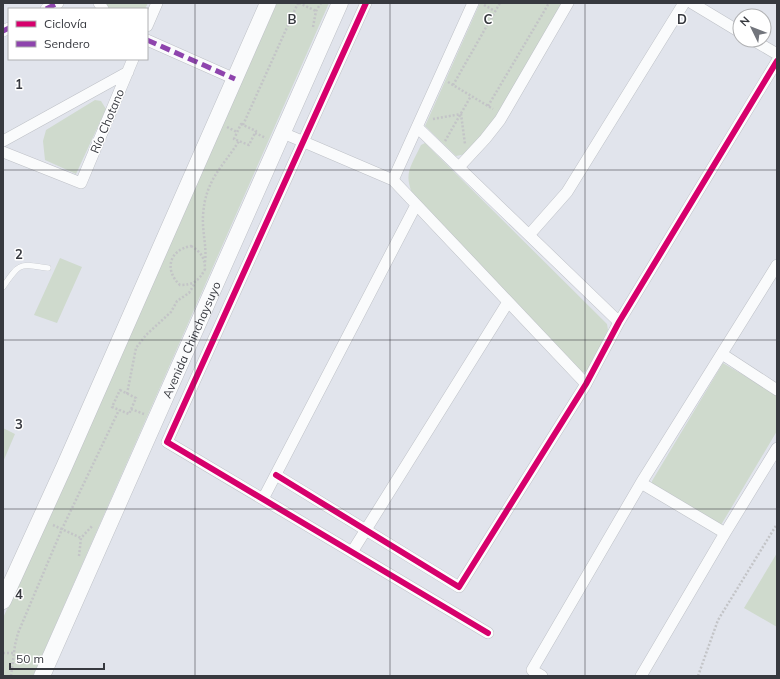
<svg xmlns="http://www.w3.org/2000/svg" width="780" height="679" font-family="Mulish,sans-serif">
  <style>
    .green { fill: #cfdacd }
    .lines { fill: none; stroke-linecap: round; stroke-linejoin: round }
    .lane-casing { stroke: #bec1c7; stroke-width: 6 }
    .street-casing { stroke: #bec1c7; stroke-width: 12 }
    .secondary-casing { stroke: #bec1c7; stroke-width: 17 }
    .path { stroke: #c3c4c7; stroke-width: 2.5; stroke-dasharray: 2 2; stroke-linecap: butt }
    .lane { stroke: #fafbfc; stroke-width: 5.5 }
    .street { stroke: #fafbfc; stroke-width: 11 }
    .secondary { stroke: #fafbfc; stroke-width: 16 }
    .quiet { stroke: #8e44ad; stroke-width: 5; stroke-dasharray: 10 5; stroke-linecap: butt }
    .cycleway-casing { stroke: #fff; stroke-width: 8 }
    .cycleway { stroke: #d6006c; stroke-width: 6 }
    .grid { fill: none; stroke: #37393f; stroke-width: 1; stroke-opacity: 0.55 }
    .labels { text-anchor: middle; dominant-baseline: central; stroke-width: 3; stroke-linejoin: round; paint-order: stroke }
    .street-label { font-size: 12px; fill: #37393f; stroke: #fff }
    .grid-label { font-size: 13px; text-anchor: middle; font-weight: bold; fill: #37393f; stroke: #fff; stroke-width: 3; stroke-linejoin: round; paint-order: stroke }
  </style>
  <rect width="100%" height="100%" fill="#e1e4ec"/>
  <path class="green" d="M 104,3 L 148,3 L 145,9 L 107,9 Z
    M 277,3 L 329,3 L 33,676 L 3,676 L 3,618 Z
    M 480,3 L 564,3 L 506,102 L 487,129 L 466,154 L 456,156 L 425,126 Z
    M 95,100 L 101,101 L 106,109 L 76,174 L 45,160 L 43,141 L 46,130 Z
    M 425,143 L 607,324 L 608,330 L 590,370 L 581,373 L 415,200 C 403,174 409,170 421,145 Z
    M 60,258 L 82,267 L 57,323 L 34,315 Z
    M 723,363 L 777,395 L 777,431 L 721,525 L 652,484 L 652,481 Z
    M 3,428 L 15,434 L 3,462 Z
    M 777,553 L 777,627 L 744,608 Z"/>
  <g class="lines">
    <g class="lane-casing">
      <path id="lane" d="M 3,287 C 20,262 19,264 48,268"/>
    </g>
    <g class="street-casing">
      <path id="street" d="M 99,3 L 103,9
        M 366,3 L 167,442 L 488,633
        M 473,3 L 393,180 L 586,384
        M 692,3 L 740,32
        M 46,9 L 58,3
        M 147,26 L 157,3
        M 3,31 L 9,28
        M 147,40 L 235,79
        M 753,40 L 777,54
        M 417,127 L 619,322
        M 283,133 L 393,180
        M 3,141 L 128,72
        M 3,152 L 81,183 L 133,59
        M 459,167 L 485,139 L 500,120 L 568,3
        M 529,235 L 567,192 L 684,3
        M 722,354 L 777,390
        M 276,475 L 459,587 L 586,384 L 619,322 L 777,61
        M 641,483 L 725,533
        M 263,499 L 416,205
        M 352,552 L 508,302
        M 542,676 L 532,670 L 641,483 L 777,265
        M 641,676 L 725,533 L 777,448"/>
    </g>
    <g class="secondary-casing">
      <g id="secondary">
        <path d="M 3,601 L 64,467 L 268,3"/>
        <path id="s1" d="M 42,676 L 340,3"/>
      </g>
    </g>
    <path class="path" d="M 299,3 L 316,11
      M 484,5 L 495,11
      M 313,27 L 316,11 L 321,3
      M 448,82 L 493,109
      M 453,85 L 500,3
      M 488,106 L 549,3
      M 433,119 L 461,114 L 465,144
      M 241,124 L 256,131 L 249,145 L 234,139 Z
      M 243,125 L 298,3
      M 227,127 L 237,132
      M 255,133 L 266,138
      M 445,141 L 471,96
      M 191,246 C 201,252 205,258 205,269 C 199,281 193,285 180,285 C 164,270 169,250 191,246 Z
      M 205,262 C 207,247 202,231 203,216 C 205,180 222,168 239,141
      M 120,390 L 136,398 L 129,414 L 112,407 Z
      M 127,394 L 136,348 L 146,335 L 171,312 L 177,301 L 189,293 L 195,283
      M 131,409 L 144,414
      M 53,525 L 81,538
      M 79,556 L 81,538 L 93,525
      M 3,653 L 14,653
      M 11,676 L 15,645 L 18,633 L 62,529 L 119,410
      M 698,676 L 718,620 L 777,524"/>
    <use href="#lane" class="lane"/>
    <use href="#street" class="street"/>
    <use href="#secondary" class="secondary"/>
    <path class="quiet" d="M 46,9 L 58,3
      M 3,31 L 9,28
      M 147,40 L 235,79"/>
    <g class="cycleway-casing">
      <path id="cycleway" d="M 366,3 L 167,442 L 488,633
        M 276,475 L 459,587 L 586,384 L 619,322 L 777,61"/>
    </g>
    <use href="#cycleway" class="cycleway"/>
  </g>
  <path class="grid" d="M 195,3 L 195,676M 390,3 L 390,676M 585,3 L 585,676M 3,170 L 777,170M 3,340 L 777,340M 3,509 L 777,509"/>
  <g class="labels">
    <g class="street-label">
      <text transform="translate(107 121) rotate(-67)">Río Chotano</text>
      <text stroke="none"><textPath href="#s1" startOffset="368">Avenida Chinchaysuyo</textPath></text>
    </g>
  </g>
  <g class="grid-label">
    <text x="292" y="24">B</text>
    <text x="488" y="24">C</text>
    <text x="682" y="24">D</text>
    <text x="19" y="89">1</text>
    <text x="19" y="259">2</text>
    <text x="19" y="429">3</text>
    <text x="19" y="599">4</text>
  </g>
  <rect width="780" height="679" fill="none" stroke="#37393f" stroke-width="8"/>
  <rect x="8" y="8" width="140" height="52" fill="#ffffff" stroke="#afb0b2"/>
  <rect x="16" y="21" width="20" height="6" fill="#d6006c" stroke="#afb0b2"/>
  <text x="44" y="28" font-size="12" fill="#37393f">Ciclovía</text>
  <rect x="16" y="41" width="20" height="6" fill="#8e44ad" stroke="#afb0b2"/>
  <text x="44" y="48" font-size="12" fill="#37393f">Sendero</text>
  <g transform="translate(752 28) rotate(313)"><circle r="19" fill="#ffffff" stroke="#afb0b2"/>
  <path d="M0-3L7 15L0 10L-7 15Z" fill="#72757c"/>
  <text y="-6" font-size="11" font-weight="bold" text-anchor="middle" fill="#37393f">N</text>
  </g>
  <path d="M10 663v6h94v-6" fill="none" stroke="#37393f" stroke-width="2"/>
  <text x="16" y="663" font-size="12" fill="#37393f" stroke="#ffffff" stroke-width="3" paint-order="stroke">50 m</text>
</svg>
